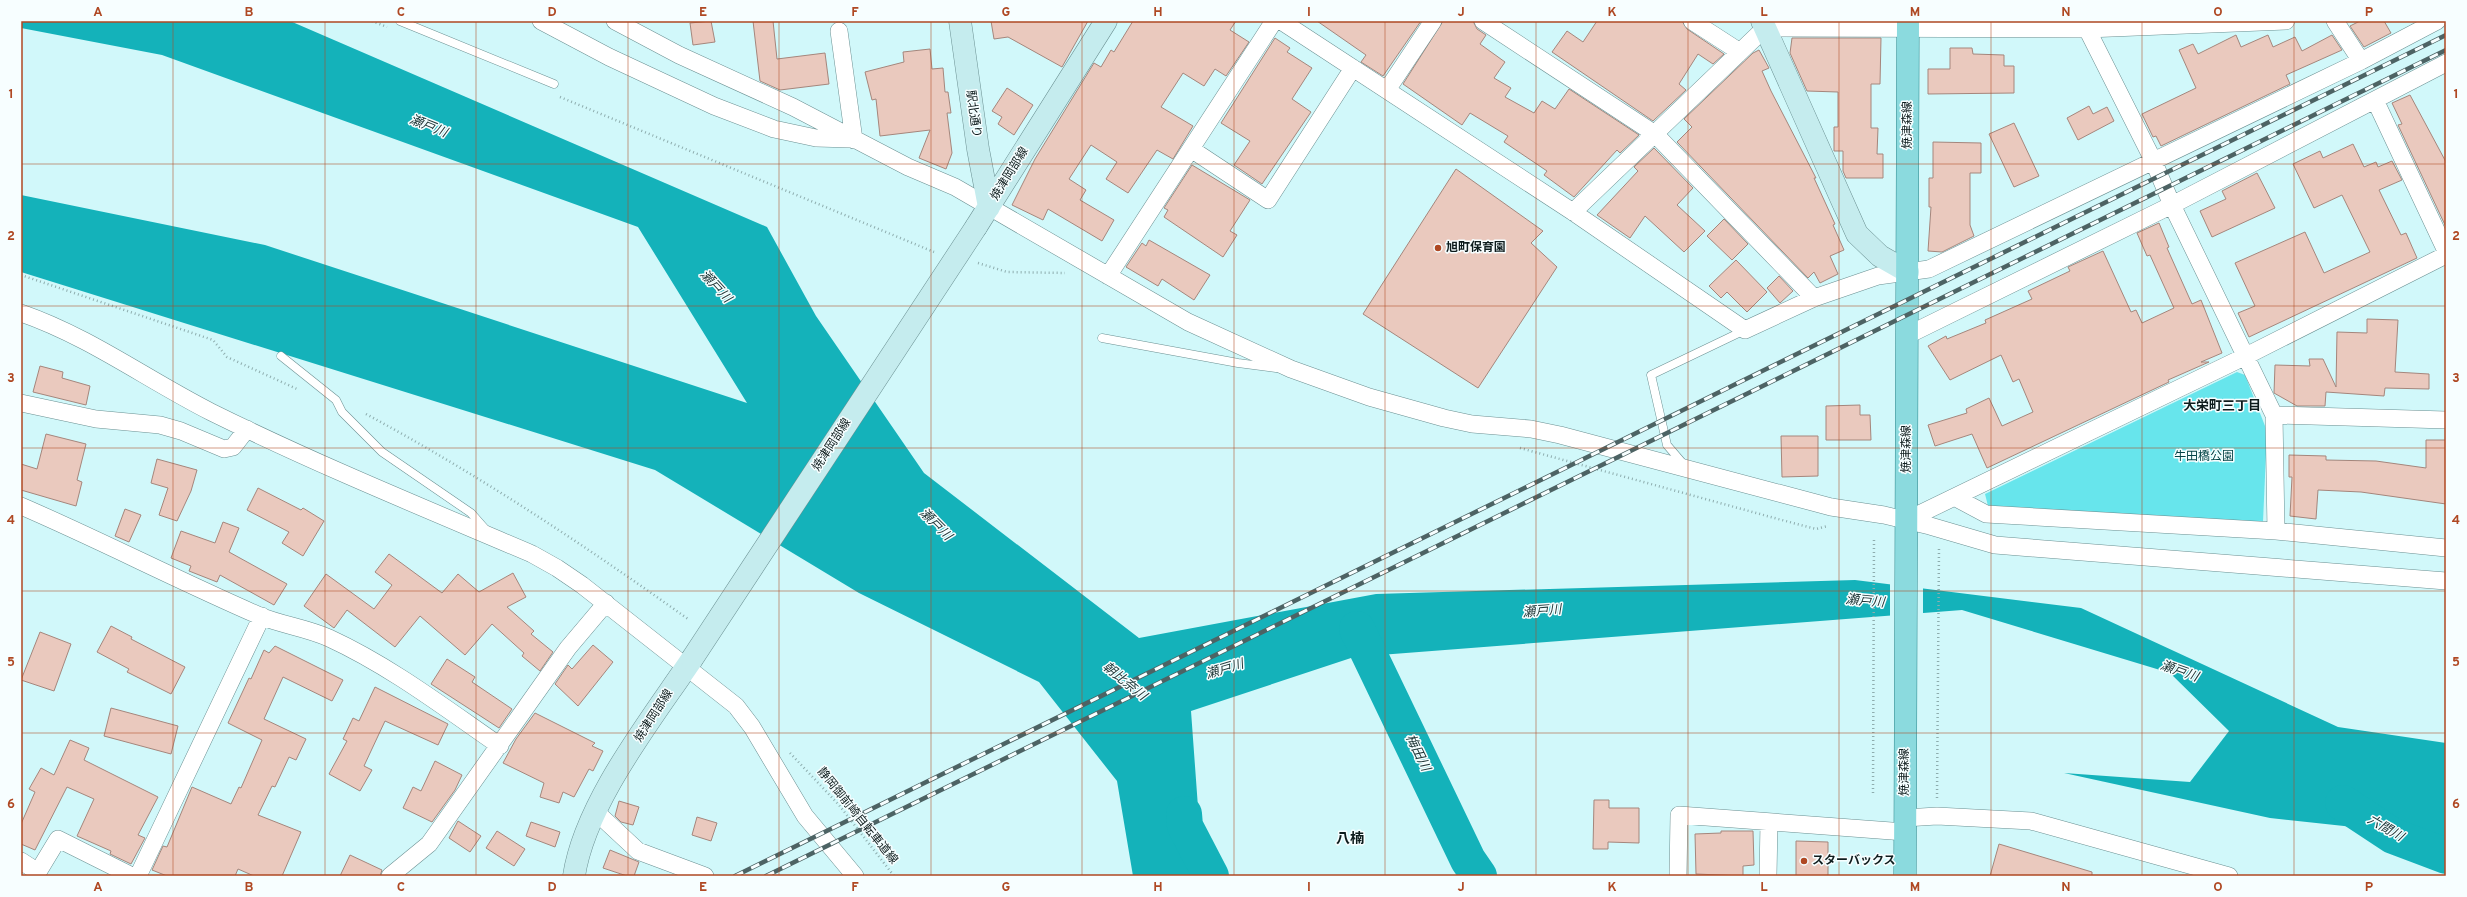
<svg xmlns="http://www.w3.org/2000/svg" width="2467" height="897" font-family="Overpass,'Noto Sans JP',sans-serif">
  <style>
    .green { fill: #67e5ec }
    .water { fill: #14b2ba }
    .pier { fill: #d1f8fa }
    .lines { fill: none; stroke-linecap: round; stroke-linejoin: round }
    .river { stroke: #14b2ba; stroke-width: 36 }
    .building { fill: #eac9be; stroke: #a5867c }
    .lane-casing { stroke: #6b9092; stroke-width: 9 }
    .street-casing { stroke: #6b9092; stroke-width: 18 }
    .secondary-casing { stroke: #6b9092; stroke-width: 23 }
    .primary-casing { stroke: #2d878c; stroke-width: 23 }
    .path { stroke: #8eadae; stroke-width: 2.5; stroke-dasharray: 1 3; stroke-linecap: butt }
    .lane { stroke: #fff; stroke-width: 8 }
    .street { stroke: #fff; stroke-width: 17 }
    .secondary { stroke: #c5ecee; stroke-width: 22 }
    .primary { stroke: #8bdade; stroke-width: 22 }
    .rail-casing { stroke: #4d6364; stroke-width: 4.5 }
    .rail { stroke: #f7feff; stroke-width: 3; stroke-dasharray: 9; stroke-linecap: butt }
    .secondary-bridge-casing { stroke: #6b9092; stroke-width: 23; stroke-linecap: butt }
    .secondary-bridge { stroke: #c5ecee; stroke-width: 22 }
    .grid { fill: none; stroke: #af4823; stroke-width: 1; stroke-opacity: 0.55 }
    .poi-dot { fill: #af4823; stroke: #f7feff; stroke-width: 1.5 }
    .labels { text-anchor: middle; dominant-baseline: central; stroke-width: 3; stroke-linejoin: round; paint-order: stroke }
    .street-label { font-size: 12px; fill: #0e1c1d; stroke: #f7feff }
    .poi-label { font-size: 12px; font-weight: bold; fill: #0e1c1d; stroke: #f7feff; text-anchor: start }
    .park-label { font-size: 12px; fill: #044447; stroke: #f7feff }
    .water-label { font-size: 13px; font-style: italic; fill: #213839; stroke: #f7feff }
    .neighbourhood-label { font-size: 13px; font-weight: bold; fill: #0e1c1d; stroke: #f7feff }
    .quarter-label { font-size: 14px; font-weight: bold; fill: #0e1c1d; stroke: #f7feff }
    .neatline { fill: none; stroke: #af4823; stroke-width: 1.5 }
    .grid-label { font-size: 13px; text-anchor: middle; font-weight: bold; fill: #af4823 }
  </style>
  <rect width="100%" height="100%" fill="#d1f8fa"/>
  <path class="green" d="M 2237,372 L 2245,375 L 2267,431 L 2263,522 L 1988,506 L 1985,494 Z"/>
  <path class="water" d="M 21,21 L 290,21 L 767,227 L 816,316 L 924,473 L 1139,638 L 1376,594 L 1855,580 L 2081,608 L 2338,727 L 2446,743 L 2446,837 L 2270,818 L 2064,773 L 2190,782 L 2229,731 L 2170,673 L 1962,610 L 1354,657 L 1191,711 L 1203,876 L 1133,876 L 1117,781 L 1039,682 L 859,593 L 655,470 L 21,272 L 21,195 L 265,245 L 747,403 L 638,227 L 162,55 L 21,28 Z"/>
  <path class="pier" d="M 1890,583 L 1923,587 L 1923,615 L 1890,618 Z"/>
  <g class="lines">
    <path class="river" d="M 1357,629 L 1468,860 L 1479,876
      M 2343,803 L 2393,836 L 2446,856
      M 1184,814 L 1185,826 L 1211,876"/>
  </g>
  <path class="building" d="M 711,21 L 715,42 L 693,45 L 690,23 Z
    M 753,21 L 773,21 L 777,59 L 825,53 L 829,84 L 780,90 L 760,81 Z
    M 991,21 L 1088,21 L 1062,67 L 1008,37 L 994,39 Z
    M 1133,21 L 1236,21 L 1230,30 L 1249,42 L 1226,76 L 1215,69 L 1204,86 L 1183,73 L 1161,107 L 1193,126 L 1173,159 L 1157,150 L 1128,193 L 1106,179 L 1117,162 L 1091,145 L 1069,179 L 1086,190 L 1080,200 L 1114,220 L 1102,241 L 1048,209 L 1043,220 L 1012,205 L 1035,159 L 1094,63 L 1101,67 L 1111,50 L 1114,52 Z
    M 1317,21 L 1421,21 L 1383,76 L 1361,62 L 1366,55 Z
    M 1443,21 L 1473,21 L 1477,29 L 1486,35 L 1480,44 L 1505,62 L 1494,78 L 1511,88 L 1505,97 L 1534,113 L 1542,101 L 1555,109 L 1569,89 L 1639,135 L 1620,153 L 1617,150 L 1574,197 L 1544,175 L 1547,171 L 1504,142 L 1508,136 L 1470,113 L 1462,125 L 1403,84 Z
    M 1597,21 L 1682,21 L 1687,29 L 1724,54 L 1713,64 L 1698,54 L 1679,84 L 1686,90 L 1653,121 L 1552,52 L 1567,31 L 1583,42 Z
    M 2360,21 L 2384,21 L 2391,33 L 2364,47 L 2350,26 Z
    M 2236,35 L 2241,47 L 2268,35 L 2273,47 L 2295,37 L 2302,51 L 2332,35 L 2342,50 L 2286,75 L 2290,84 L 2161,146 L 2156,136 L 2153,137 L 2142,114 L 2196,88 L 2179,50 L 2193,44 L 2198,54 Z
    M 1275,38 L 1290,48 L 1287,52 L 1312,68 L 1292,99 L 1311,112 L 1262,184 L 1234,165 L 1250,141 L 1221,123 Z
    M 1792,38 L 1881,38 L 1880,84 L 1871,84 L 1871,128 L 1878,128 L 1877,154 L 1883,154 L 1883,178 L 1846,178 L 1843,171 L 1843,151 L 1834,151 L 1834,127 L 1838,127 L 1838,92 L 1807,91 L 1790,53 Z
    M 1950,48 L 1972,48 L 1973,54 L 2004,55 L 2004,66 L 2014,66 L 2014,93 L 1928,94 L 1928,69 L 1950,69 Z
    M 930,49 L 932,69 L 943,68 L 945,92 L 948,92 L 951,113 L 947,113 L 952,153 L 946,169 L 919,158 L 930,130 L 880,136 L 876,99 L 872,100 L 865,72 L 904,62 L 903,52 Z
    M 1759,50 L 1769,68 L 1762,71 L 1771,91 L 1816,178 L 1814,178 L 1835,224 L 1833,225 L 1844,250 L 1830,256 L 1838,274 L 1820,283 L 1814,272 L 1808,278 L 1677,142 L 1692,127 L 1684,119 L 1753,53 Z
    M 1007,88 L 1033,105 L 1014,135 L 998,124 L 1002,117 L 992,111 Z
    M 2410,95 L 2446,162 L 2446,227 L 2398,125 L 2402,124 L 2392,103 Z
    M 2089,106 L 2093,114 L 2107,107 L 2114,121 L 2078,140 L 2067,118 Z
    M 2014,123 L 2039,176 L 2014,187 L 1989,134 Z
    M 1933,142 L 1981,143 L 1981,173 L 1970,173 L 1970,225 L 1974,236 L 1942,252 L 1928,251 L 1931,207 L 1929,207 L 1929,178 L 1933,178 Z
    M 2353,144 L 2364,167 L 2376,162 L 2378,167 L 2392,161 L 2402,180 L 2379,190 L 2401,235 L 2406,233 L 2417,258 L 2249,337 L 2238,313 L 2255,306 L 2235,263 L 2305,232 L 2324,273 L 2370,252 L 2342,195 L 2314,208 L 2293,164 L 2320,151 L 2323,158 Z
    M 1654,148 L 1693,188 L 1677,205 L 1705,231 L 1684,252 L 1645,216 L 1630,238 L 1597,215 L 1638,171 L 1634,167 Z
    M 1192,165 L 1250,200 L 1230,231 L 1237,235 L 1223,257 L 1164,217 L 1168,210 L 1164,208 Z
    M 1456,169 L 1543,231 L 1531,243 L 1557,267 L 1478,388 L 1363,314 Z
    M 2257,173 L 2275,208 L 2212,237 L 2200,211 L 2226,199 L 2222,191 Z
    M 1724,219 L 1748,244 L 1732,260 L 1707,236 Z
    M 2159,223 L 2169,247 L 2167,248 L 2192,304 L 2201,300 L 2222,353 L 2201,362 L 2209,362 L 2168,380 L 2169,382 L 1987,468 L 1972,434 L 1935,446 L 1928,425 L 1967,413 L 1966,409 L 1989,398 L 2002,426 L 2033,412 L 2019,379 L 2013,382 L 2001,355 L 1950,380 L 1928,346 L 1946,336 L 1947,339 L 1986,323 L 1985,320 L 2032,299 L 2028,291 L 2070,271 L 2068,267 L 2103,251 L 2131,312 L 2136,310 L 2142,323 L 2174,308 L 2150,255 L 2147,256 L 2137,233 Z
    M 1149,240 L 1210,275 L 1194,300 L 1162,279 L 1158,286 L 1126,267 L 1142,243 L 1146,246 Z
    M 1736,260 L 1767,292 L 1747,312 L 1727,292 L 1721,298 L 1709,286 Z
    M 1779,276 L 1793,291 L 1780,303 L 1767,288 Z
    M 2367,319 L 2398,320 L 2395,372 L 2429,374 L 2429,389 L 2385,388 L 2384,396 L 2326,392 L 2325,406 L 2297,406 L 2274,393 L 2275,365 L 2310,366 L 2309,359 L 2323,359 L 2336,387 L 2337,332 L 2367,333 Z
    M 40,366 L 63,372 L 62,378 L 90,386 L 86,405 L 33,392 Z
    M 1860,405 L 1860,415 L 1870,415 L 1871,440 L 1826,440 L 1826,406 Z
    M 46,434 L 86,444 L 77,480 L 82,482 L 76,506 L 21,490 L 21,464 L 37,469 Z
    M 1781,436 L 1818,436 L 1818,476 L 1782,477 Z
    M 2426,440 L 2446,440 L 2446,504 L 2361,492 L 2318,490 L 2316,519 L 2290,516 L 2292,477 L 2289,477 L 2289,455 L 2326,456 L 2326,460 L 2376,461 L 2426,468 Z
    M 157,459 L 197,470 L 191,491 L 177,521 L 159,515 L 168,488 L 151,483 Z
    M 258,488 L 301,510 L 303,508 L 324,521 L 303,556 L 282,543 L 289,532 L 247,510 Z
    M 125,509 L 141,515 L 129,542 L 115,536 Z
    M 223,522 L 239,528 L 229,552 L 287,584 L 274,605 L 220,575 L 217,582 L 189,571 L 191,566 L 171,558 L 181,531 L 215,543 Z
    M 389,554 L 442,593 L 458,574 L 479,592 L 513,573 L 526,597 L 507,607 L 534,631 L 531,634 L 553,652 L 540,671 L 522,656 L 524,653 L 492,624 L 465,655 L 420,616 L 395,647 L 347,610 L 334,628 L 304,606 L 326,574 L 374,609 L 392,585 L 375,572 Z
    M 111,626 L 132,637 L 131,639 L 185,667 L 171,694 L 127,672 L 129,669 L 97,652 Z
    M 40,632 L 71,644 L 54,691 L 21,680 Z
    M 593,645 L 613,662 L 578,706 L 555,684 L 568,665 L 572,669 Z
    M 275,646 L 343,680 L 332,701 L 283,677 L 264,719 L 306,739 L 296,760 L 289,757 L 275,787 L 272,786 L 258,815 L 301,832 L 282,876 L 254,876 L 238,869 L 235,876 L 167,876 L 152,870 L 163,846 L 167,847 L 192,787 L 231,804 L 239,787 L 241,788 L 262,740 L 228,723 L 249,678 L 251,679 L 264,650 L 269,653 Z
    M 447,659 L 475,677 L 472,682 L 512,709 L 499,728 L 431,684 Z
    M 375,687 L 448,724 L 438,745 L 385,721 L 364,766 L 372,770 L 360,791 L 329,774 L 347,741 L 343,739 L 353,718 L 359,721 Z
    M 111,708 L 178,726 L 171,754 L 104,736 Z
    M 535,713 L 595,743 L 592,746 L 603,751 L 593,771 L 589,769 L 574,797 L 563,792 L 559,803 L 540,797 L 544,783 L 503,763 L 516,739 Z
    M 70,740 L 89,748 L 84,760 L 158,797 L 138,835 L 145,838 L 131,864 L 110,854 L 111,851 L 77,836 L 94,799 L 67,787 L 35,850 L 21,844 L 21,824 L 35,792 L 29,789 L 41,768 L 54,775 Z
    M 435,761 L 462,775 L 455,790 L 432,822 L 403,808 L 413,787 L 421,791 Z
    M 1594,800 L 1609,800 L 1609,808 L 1639,808 L 1639,843 L 1608,842 L 1608,849 L 1593,849 Z
    M 619,801 L 639,807 L 633,825 L 621,822 L 615,816 Z
    M 697,817 L 717,823 L 711,841 L 692,835 Z
    M 458,821 L 481,836 L 470,852 L 449,838 Z
    M 531,822 L 560,832 L 555,847 L 526,836 Z
    M 497,831 L 525,849 L 514,866 L 486,848 Z
    M 1721,831 L 1753,831 L 1754,865 L 1743,866 L 1743,876 L 1696,874 L 1695,834 L 1721,833 Z
    M 1796,841 L 1828,842 L 1828,876 L 1796,876 Z
    M 1999,844 L 2092,872 L 2092,876 L 1990,876 Z
    M 610,850 L 639,862 L 634,876 L 627,876 L 603,868 Z
    M 350,855 L 382,870 L 380,876 L 340,876 Z"/>
  <g class="lines">
    <g class="lane-casing">
      <path id="lane" d="M 400,21 L 554,84
        M 1102,338 L 1238,363 L 1276,368
        M 281,356 L 336,400 L 342,412 L 382,452 L 471,513 L 486,530
        M 1685,466 L 1667,445 L 1651,375 L 1745,330"/>
    </g>
    <g class="street-casing">
      <path id="street" d="M 541,21 L 609,57 L 714,106 L 774,129 L 816,138 L 850,139
        M 615,21 L 679,55 L 793,107 L 908,167 L 955,187 L 1188,322 L 1291,369 L 1369,397 L 1444,418 L 1472,424 L 1531,429 L 1560,435 L 1831,507 L 1884,515 L 1930,526 L 1995,545 L 2446,581
        M 1281,21 L 1573,212 L 1745,330 L 1814,298 L 1878,276 L 1929,269 L 2361,61 L 2437,21
        M 1483,21 L 1655,134 L 1814,298
        M 1692,21 L 1740,52
        M 2087,21 L 2087,29 L 2153,160 L 2172,205 L 2274,415 L 2276,531 L 2446,548
        M 2335,21 L 2361,61
        M 839,31 L 854,140
        M 1387,90 L 1433,21
        M 2375,100 L 2446,251
        M 1191,149 L 1268,200 L 1353,68
        M 1573,212 L 1765,28 L 2087,29 L 2286,21
        M 1108,276 L 1274,21
        M 21,313 C 90,337 146,379 211,412 C 316,464 424,508 532,554 L 557,568 L 582,585 L 736,706 L 752,727 L 805,816 L 855,876
        M 1908,335 L 2172,205 L 2446,63
        M 21,403 L 96,419 L 160,425 L 181,431 L 224,449 L 233,447 L 247,429
        M 2274,415 L 2446,420
        M 1956,498 L 1986,514 L 2276,531
        M 21,506 C 102,541 179,581 260,616 C 282,625 307,628 329,638 C 390,666 445,708 500,746
        M 1907,520 L 2246,356 L 2446,255
        M 595,811 L 638,851 L 705,876
        M 1905,818 L 1937,816 L 2031,821 L 2229,876
        M 21,861 L 38,872 L 58,839 L 132,876
        M 138,876 L 262,616
        M 390,876 L 429,844 L 568,648 L 606,603
        M 1678,876 L 1679,815 L 1905,832
        M 1768,876 L 1769,822"/>
    </g>
    <g class="secondary-casing">
      <path id="secondary" d="M 960,21 L 978,149 L 989,207
        M 1762,21 L 1857,234 L 1880,256 L 1908,272
        M 976,227 L 1106,21
        M 574,876 C 585,803 651,720 692,659"/>
    </g>
    <g class="primary-casing">
      <path id="primary" d="M 1905,876 L 1908,21"/>
    </g>
    <path class="path" d="M 372,21 L 387,27
      M 560,97 L 934,252
      M 978,263 L 1007,272 L 1065,273
      M 21,275 L 213,340 L 227,357 L 297,389
      M 366,414 C 479,475 584,545 688,619
      M 1520,448 L 1778,519 L 1816,529 L 1828,526
      M 790,753 L 839,805 L 894,876
      M 1873,793 L 1874,537
      M 1937,798 L 1939,547"/>
    <use href="#lane" class="lane"/>
    <use href="#street" class="street"/>
    <use href="#secondary" class="secondary"/>
    <use href="#primary" class="primary"/>
    <g class="rail-casing">
      <path id="rail" d="M 735,876 L 2446,35
        M 766,876 L 2446,50"/>
    </g>
    <use href="#rail" class="rail"/>
    <g class="secondary-bridge-casing">
      <path id="secondary-bridge" d="M 692,659 L 976,227"/>
    </g>
    <use href="#secondary-bridge" class="secondary-bridge"/>
  </g>
  <path class="grid" d="M 173,21 L 173,876M 325,21 L 325,876M 476,21 L 476,876M 628,21 L 628,876M 779,21 L 779,876M 931,21 L 931,876M 1082,21 L 1082,876M 1234,21 L 1234,876M 1385,21 L 1385,876M 1536,21 L 1536,876M 1688,21 L 1688,876M 1839,21 L 1839,876M 1991,21 L 1991,876M 2142,21 L 2142,876M 2294,21 L 2294,876M 21,164 L 2446,164M 21,306 L 2446,306M 21,448 L 2446,448M 21,591 L 2446,591M 21,733 L 2446,733"/>
  <g class="poi-dot">
    <circle cx="1438" cy="248" r="4"/>
    <circle cx="1804" cy="861" r="4"/>
  </g>
  <g class="labels">
    <g class="street-label">
      <text transform="translate(973 114) rotate(82)">駅北通り</text>
      <text transform="translate(1908 125) rotate(-90)">焼津森線</text>
      <text transform="translate(1010 174) rotate(-58)">焼津岡部線</text>
      <text transform="translate(832 445) rotate(-57)">焼津岡部線</text>
      <text transform="translate(1907 449) rotate(-90)">焼津森線</text>
      <text transform="translate(654 716) rotate(-57)">焼津岡部線</text>
      <text transform="translate(1905 772) rotate(-90)">焼津森線</text>
      <text transform="translate(857 816) rotate(51)">静岡御前崎自転車道線</text>
    </g>
    <g class="poi-label">
      <text x="1446" y="248">旭町保育園</text>
      <text x="1812" y="861">スターバックス</text>
    </g>
    <g class="park-label">
      <text x="2204" y="457">牛田橋公園</text>
    </g>
    <g class="water-label">
      <text transform="translate(428 127) rotate(22)">瀬戸川</text>
      <text transform="translate(715 287) rotate(47)">瀬戸川</text>
      <text transform="translate(935 525) rotate(45)">瀬戸川</text>
      <text transform="translate(1865 602) rotate(5)">瀬戸川</text>
      <text transform="translate(1542 612) rotate(-5)">瀬戸川</text>
      <text transform="translate(1225 670) rotate(-17)">瀬戸川</text>
      <text transform="translate(2179 672) rotate(19)">瀬戸川</text>
      <text transform="translate(1124 682) rotate(39)">朝比奈川</text>
      <text transform="translate(1417 753) rotate(64)">梅田川</text>
      <text transform="translate(2385 829) rotate(30)">六間川</text>
    </g>
    <g class="neighbourhood-label">
      <text x="2222" y="407">大栄町三丁目</text>
    </g>
    <g class="quarter-label">
      <text x="1350" y="839">八楠</text>
    </g>
  </g>
  <rect width="2467" height="897" fill="none" stroke="#f7feff" stroke-width="44"/>
  <rect x="22" y="22" width="2423" height="853" class="neatline"/>
  <g class="grid-label">
    <text x="98" y="16">A</text>
    <text x="249" y="16">B</text>
    <text x="401" y="16">C</text>
    <text x="552" y="16">D</text>
    <text x="703" y="16">E</text>
    <text x="855" y="16">F</text>
    <text x="1006" y="16">G</text>
    <text x="1158" y="16">H</text>
    <text x="1309" y="16">I</text>
    <text x="1461" y="16">J</text>
    <text x="1612" y="16">K</text>
    <text x="1764" y="16">L</text>
    <text x="1915" y="16">M</text>
    <text x="2066" y="16">N</text>
    <text x="2218" y="16">O</text>
    <text x="2369" y="16">P</text>
    <text x="11" y="98">1</text>
    <text x="2456" y="98">1</text>
    <text x="11" y="240">2</text>
    <text x="2456" y="240">2</text>
    <text x="11" y="382">3</text>
    <text x="2456" y="382">3</text>
    <text x="11" y="524">4</text>
    <text x="2456" y="524">4</text>
    <text x="11" y="666">5</text>
    <text x="2456" y="666">5</text>
    <text x="11" y="808">6</text>
    <text x="2456" y="808">6</text>
    <text x="98" y="891">A</text>
    <text x="249" y="891">B</text>
    <text x="401" y="891">C</text>
    <text x="552" y="891">D</text>
    <text x="703" y="891">E</text>
    <text x="855" y="891">F</text>
    <text x="1006" y="891">G</text>
    <text x="1158" y="891">H</text>
    <text x="1309" y="891">I</text>
    <text x="1461" y="891">J</text>
    <text x="1612" y="891">K</text>
    <text x="1764" y="891">L</text>
    <text x="1915" y="891">M</text>
    <text x="2066" y="891">N</text>
    <text x="2218" y="891">O</text>
    <text x="2369" y="891">P</text>
  </g>
</svg>
